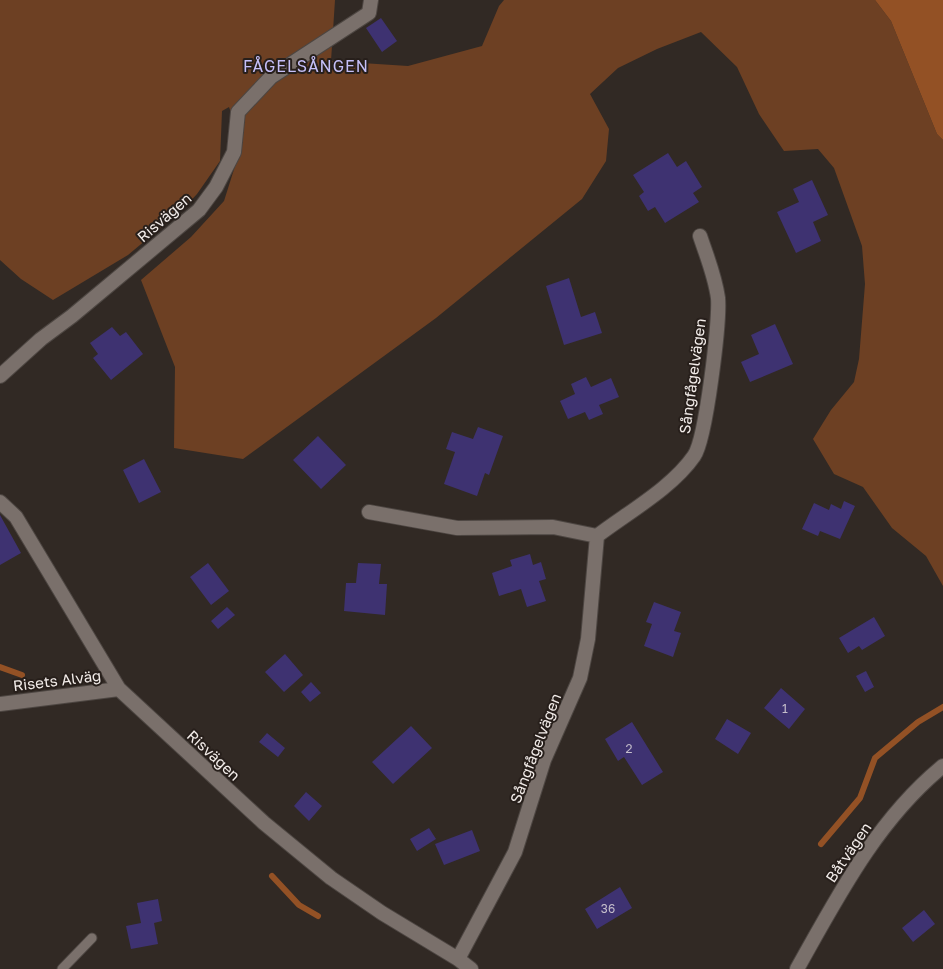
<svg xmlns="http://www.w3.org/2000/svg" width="943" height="969" font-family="'Golos Text',sans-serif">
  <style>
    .green { fill: #6d4023 }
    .water { fill: #935125 }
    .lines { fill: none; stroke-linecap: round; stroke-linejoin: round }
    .stream { stroke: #935125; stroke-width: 6 }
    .building { fill: #3e3271 }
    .service-casing { stroke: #4d4642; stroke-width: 11 }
    .minor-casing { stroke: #4d4642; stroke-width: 16 }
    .service { stroke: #7a706b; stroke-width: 9 }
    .minor { stroke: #7a706b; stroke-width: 14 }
    .labels { text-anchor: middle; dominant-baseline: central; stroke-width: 4; stroke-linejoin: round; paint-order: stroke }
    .number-label { font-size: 12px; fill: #c5becb }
    .street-label { font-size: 15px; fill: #f2ece9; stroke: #271f1b }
    .neighbourhood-label { font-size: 16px; letter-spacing: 1px; fill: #c5bff8; stroke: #271f1b }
  </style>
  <rect width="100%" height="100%" fill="#312924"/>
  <path class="green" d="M 0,0 L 335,0 L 331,61 L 408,66 L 482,46 L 499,6 L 504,0 L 875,0 L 891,21 L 937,134 L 943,140 L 943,586 L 926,556 L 892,528 L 863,487 L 834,474 L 813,439 L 831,410 L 854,382 L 859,359 L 865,284 L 862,246 L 834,168 L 818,149 L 784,151 L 759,114 L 737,67 L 701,32 L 657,49 L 618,68 L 590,94 L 609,129 L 606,161 L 582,199 L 436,318 L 243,459 L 174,448 L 175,367 L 141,280 L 191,237 L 224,201 L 242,144 L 229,107 L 222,111 L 220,161 L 197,194 L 183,209 L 128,255 L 53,300 L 21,279 L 0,260 Z"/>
  <path class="water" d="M 875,0 L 943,0 L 943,140 L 937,134 L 891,21 Z"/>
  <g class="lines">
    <path class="stream" d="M 0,667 L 22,675
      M 821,844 L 860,798 L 875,758 L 918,722 L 943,707
      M 272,876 L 299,905 L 318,916"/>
  </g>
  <path class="building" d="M 381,18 L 397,41 L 382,52 L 366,28 Z
    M 668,153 L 677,167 L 686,161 L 702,187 L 693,193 L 699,202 L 665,223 L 655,207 L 648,211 L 639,196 L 644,192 L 633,175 Z
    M 812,180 L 828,215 L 813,222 L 821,241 L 796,253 L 777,212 L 799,202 L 793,189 Z
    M 569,278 L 581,317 L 595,312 L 602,333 L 564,345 L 546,286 Z
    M 775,324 L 793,364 L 750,382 L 741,362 L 759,354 L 751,335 Z
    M 112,327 L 120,336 L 126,332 L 143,354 L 111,380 L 93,358 L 98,354 L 90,343 Z
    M 586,377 L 591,387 L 611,378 L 619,397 L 599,405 L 603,414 L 589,420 L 585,412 L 568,419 L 560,401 L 575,394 L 571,384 Z
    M 478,427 L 503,436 L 489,475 L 485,473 L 477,496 L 444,484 L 455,452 L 446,449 L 452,432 L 473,439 Z
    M 318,436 L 346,465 L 321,489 L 293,460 Z
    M 144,459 L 161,492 L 139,503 L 123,470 Z
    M 844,501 L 855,506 L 840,539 L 820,531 L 818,536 L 802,529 L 814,503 L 829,510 L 831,504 L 841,509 Z
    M 0,515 L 21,553 L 0,565 Z
    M 530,554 L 533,565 L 541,562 L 546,579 L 539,581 L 546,601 L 527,607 L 521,589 L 499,596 L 492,573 L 512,566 L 510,560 Z
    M 208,563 L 229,591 L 211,605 L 190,577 Z
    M 358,563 L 381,564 L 379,584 L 387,584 L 385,615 L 344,611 L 346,583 L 356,583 Z
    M 654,602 L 681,612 L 674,631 L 681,633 L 673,657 L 644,646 L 652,624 L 646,622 Z
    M 227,607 L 235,615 L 218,629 L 211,621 Z
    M 874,617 L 885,636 L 862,650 L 859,646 L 848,653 L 839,638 Z
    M 285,654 L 303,675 L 284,692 L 265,672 Z
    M 866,671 L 874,687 L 865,692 L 856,676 Z
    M 311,682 L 321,693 L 310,702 L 301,692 Z
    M 781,688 L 805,709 L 789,729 L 764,708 Z
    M 727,719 L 751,733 L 738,754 L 715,739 Z
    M 632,722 L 663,772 L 642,785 L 624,757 L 618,761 L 605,739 Z
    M 411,726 L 432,748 L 393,784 L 372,762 Z
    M 267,733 L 285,748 L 278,757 L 259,742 Z
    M 306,792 L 322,806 L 309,821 L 294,806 Z
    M 429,828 L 436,839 L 417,851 L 410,839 Z
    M 472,830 L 480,851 L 444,865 L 435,844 Z
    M 620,887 L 632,908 L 597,929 L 585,909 Z
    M 158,899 L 162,921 L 154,923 L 158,944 L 131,949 L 126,926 L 141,923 L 137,903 Z
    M 924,910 L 935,924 L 913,942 L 902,928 Z"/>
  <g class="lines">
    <g class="service-casing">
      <path id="service" d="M 62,969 L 92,938"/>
    </g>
    <g class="minor-casing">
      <path id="minor" d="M 0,376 L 41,339 L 72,316 L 199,210 L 216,187 L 234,152 L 238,112 L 271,77 L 369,13 L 371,0
        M 0,502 L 16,517 L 119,689 L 264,823 L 331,878 L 382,913 L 458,959 L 471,969
        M 369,512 L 457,528 L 553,527 L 597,536 L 588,639 L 580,678 L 544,760 L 515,852 L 458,959
        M 597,536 C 627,513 672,488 694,456 C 706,439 720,321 718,298 C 715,276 707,257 700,236
        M 0,704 L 119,689
        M 797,969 C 838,896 877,820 943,766"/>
    </g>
    <use href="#service" class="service"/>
    <use href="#minor" class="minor"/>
  </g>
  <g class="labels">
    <g class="number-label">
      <text x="785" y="708">1</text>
      <text x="629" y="748">2</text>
      <text x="608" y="908">36</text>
    </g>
    <g class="street-label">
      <text transform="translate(164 217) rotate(-41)">Risvägen</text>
      <text transform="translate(692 376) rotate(-82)">Sångfågelvägen</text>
      <text transform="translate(57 680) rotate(-7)">Risets Alväg</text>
      <text transform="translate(535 748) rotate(-69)">Sångfågelvägen</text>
      <text transform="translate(214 755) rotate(43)">Risvägen</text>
      <text transform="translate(848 852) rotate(-56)">Båtvägen</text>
    </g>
    <g class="neighbourhood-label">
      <text x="306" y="66">FÅGELSÅNGEN</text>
    </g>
  </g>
</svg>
